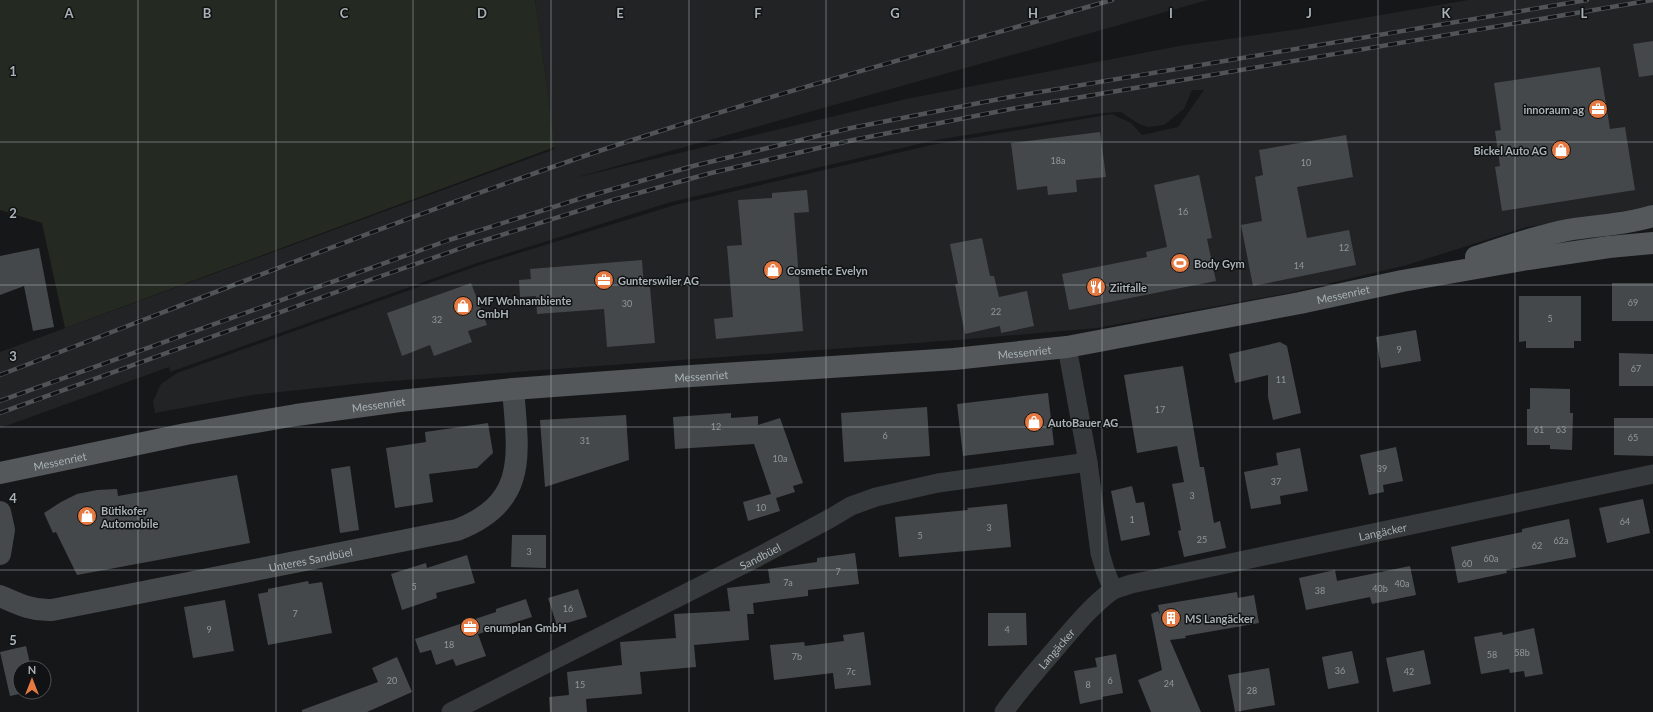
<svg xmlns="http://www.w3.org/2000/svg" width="1653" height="712" font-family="Lato,sans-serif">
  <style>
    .built { fill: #222325 }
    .green { fill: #242a22 }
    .building { fill: #45484b }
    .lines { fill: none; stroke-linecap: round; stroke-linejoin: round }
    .street { stroke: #373a3c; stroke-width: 19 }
    .secondary { stroke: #45494c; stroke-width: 22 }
    .primary { stroke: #54585b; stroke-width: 22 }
    .rail-casing { stroke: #505457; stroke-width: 4.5 }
    .rail { stroke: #111213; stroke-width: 3; stroke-dasharray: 9; stroke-linecap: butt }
    .grid { fill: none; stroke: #a9b2b7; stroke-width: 1; stroke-opacity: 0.55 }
    .labels { text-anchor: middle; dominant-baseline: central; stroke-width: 3; stroke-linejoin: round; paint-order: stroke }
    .number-label { font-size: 9px; fill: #90989c }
    .poi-label { font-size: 11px; font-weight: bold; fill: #a9b2b7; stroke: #111213; text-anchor: start }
    .street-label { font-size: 11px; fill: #a9b2b7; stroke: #111213 }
    .grid-label { font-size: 13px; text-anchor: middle; font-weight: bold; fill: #a9b2b7; stroke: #111213; stroke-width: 3; stroke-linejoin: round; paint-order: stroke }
  </style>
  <rect width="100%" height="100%" fill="#161718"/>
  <path class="built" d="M 535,0 L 1208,0 L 574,178 L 906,99 L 1179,46 L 1299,29 L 1468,0 L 1653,0 L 1653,204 L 1647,207 L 1527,227 L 1407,265 L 1289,293 L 1097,328 L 957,340 L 365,383 L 252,395 L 155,413 L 153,401 L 161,384 L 177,373 L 480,265 L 675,205 L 931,145 L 1112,114 L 1131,123 L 1142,135 L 1178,127 L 1204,90 L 1192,90 L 1184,109 L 1164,125 L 1148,127 L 1139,124 L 1121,112 L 1102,113 L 936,140 L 671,202 L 477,263 L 170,372 L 169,367 L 0,428 L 0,352 L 555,149 Z"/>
  <path class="green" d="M 0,0 L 535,0 L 555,147 L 65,328 L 42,223 L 0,210 Z"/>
  <path class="building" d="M 1653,41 L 1653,75 L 1639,77 L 1633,44 Z
    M 1600,67 L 1610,129 L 1625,127 L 1635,190 L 1502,211 L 1495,167 L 1500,166 L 1495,131 L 1501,130 L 1494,83 Z
    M 1100,132 L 1106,177 L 1076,180 L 1077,192 L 1048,195 L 1047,186 L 1017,190 L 1011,143 Z
    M 1346,135 L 1353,177 L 1297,187 L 1307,238 L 1349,230 L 1356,265 L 1253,286 L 1241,225 L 1262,221 L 1255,177 L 1263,175 L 1259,150 Z
    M 1199,175 L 1212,238 L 1207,239 L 1216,281 L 1069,310 L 1062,274 L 1147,257 L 1146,252 L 1167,247 L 1154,185 Z
    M 807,190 L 809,212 L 794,213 L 803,331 L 716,339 L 714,319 L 733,317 L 727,246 L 742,245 L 738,200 L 772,198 L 772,193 Z
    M 982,238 L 990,276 L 994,276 L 999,297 L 1027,291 L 1034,326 L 1001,333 L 1000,326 L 965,334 L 955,284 L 958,284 L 950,244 Z
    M 39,248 L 54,327 L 33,331 L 24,286 L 0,295 L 0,256 Z
    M 642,260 L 644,287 L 650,287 L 655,343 L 607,347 L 604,309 L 537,314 L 536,296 L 520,297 L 519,280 L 531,279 L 530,269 Z
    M 471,283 L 487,325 L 468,331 L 472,342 L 434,356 L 430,345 L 402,356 L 387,313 Z
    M 1612,283 L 1653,283 L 1653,321 L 1612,321 Z
    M 1519,296 L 1581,296 L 1581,341 L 1574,341 L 1574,348 L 1526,348 L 1526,341 L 1519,342 Z
    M 1416,330 L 1421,361 L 1381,368 L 1376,337 Z
    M 1280,342 L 1287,346 L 1301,413 L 1273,420 L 1268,397 L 1268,375 L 1235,383 L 1229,354 Z
    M 1619,353 L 1653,354 L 1653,386 L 1619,386 Z
    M 1183,366 L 1200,467 L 1204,467 L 1214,523 L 1220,521 L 1226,548 L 1184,557 L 1178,531 L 1181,530 L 1172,484 L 1184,482 L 1177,446 L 1137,453 L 1124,375 Z
    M 1530,388 L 1570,389 L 1570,413 L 1573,413 L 1572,450 L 1550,449 L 1550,445 L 1527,445 L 1527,409 L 1530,409 Z
    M 1048,393 L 1054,445 L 963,456 L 957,404 Z
    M 927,407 L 930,456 L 844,462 L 841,413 Z
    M 731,413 L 731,418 L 758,416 L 758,425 L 780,418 L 803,483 L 793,486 L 795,492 L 776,498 L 780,511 L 748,521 L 743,502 L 771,494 L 754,444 L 675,449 L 673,417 Z
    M 626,415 L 629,460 L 545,487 L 540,420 Z
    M 1614,418 L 1653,418 L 1653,456 L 1614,455 Z
    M 488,423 L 493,453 L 477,468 L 429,474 L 433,502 L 395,508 L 386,448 L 426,442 L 425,432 Z
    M 1396,447 L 1403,481 L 1383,485 L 1384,492 L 1369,495 L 1360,455 Z
    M 1300,448 L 1308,491 L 1280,496 L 1281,504 L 1251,509 L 1244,472 L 1278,465 L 1276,453 Z
    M 350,466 L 359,530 L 340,533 L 331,469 Z
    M 237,475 L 250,543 L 77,575 L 56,532 L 53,533 L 44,513 L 61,502 L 77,494 L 97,490 L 117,489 L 118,496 Z
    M 1132,486 L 1136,503 L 1144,502 L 1150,535 L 1121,541 L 1111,491 Z
    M 1643,499 L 1650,533 L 1607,543 L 1599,508 Z
    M 1007,504 L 1011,547 L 899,557 L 895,517 L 968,510 L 967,508 Z
    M 1569,519 L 1576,557 L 1506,570 L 1507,573 L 1458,583 L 1451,547 L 1522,532 L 1522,529 Z
    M 512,535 L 546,535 L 546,568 L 511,567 Z
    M 855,553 L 859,584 L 808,590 L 808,596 L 753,603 L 754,614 L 747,614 L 749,640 L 694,645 L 696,667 L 640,672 L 642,694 L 586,699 L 587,712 L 550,712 L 549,697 L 569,695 L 567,672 L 622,665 L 620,642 L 676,638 L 674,614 L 730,611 L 727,588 L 770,583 L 768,569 L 817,562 L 817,558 Z
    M 467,555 L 475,583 L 436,593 L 437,598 L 402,610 L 391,574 L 426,563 L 427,568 Z
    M 1410,566 L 1416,595 L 1372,604 L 1370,597 L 1306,610 L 1299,578 L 1335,570 L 1337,581 Z
    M 308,581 L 309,584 L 322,582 L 332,633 L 268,645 L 258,594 L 268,592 L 268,589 Z
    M 578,589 L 587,617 L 557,626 L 548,598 Z
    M 1237,592 L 1238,598 L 1254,595 L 1259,623 L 1185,636 L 1186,638 L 1170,640 L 1201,712 L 1151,712 L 1138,680 L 1162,670 L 1151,614 L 1158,611 L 1160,615 L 1158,605 Z
    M 526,599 L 532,617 L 478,634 L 486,656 L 456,666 L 453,659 L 436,665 L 431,650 L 420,653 L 415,639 L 496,612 L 496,609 Z
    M 225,600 L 234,651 L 193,658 L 184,607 Z
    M 988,613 L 1026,613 L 1027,645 L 988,646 Z
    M 1534,628 L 1543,674 L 1525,677 L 1524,671 L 1510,673 L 1509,669 L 1481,674 L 1474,637 L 1502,632 L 1503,635 Z
    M 864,632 L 871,685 L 835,689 L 833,673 L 774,680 L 770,645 L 804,642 L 805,646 L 844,641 L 843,635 Z
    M 26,646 L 31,668 L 20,668 L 20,692 L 29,692 L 10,696 L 0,652 Z
    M 1424,650 L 1431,684 L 1393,692 L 1386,658 Z
    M 1352,651 L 1359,683 L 1328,689 L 1322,657 Z
    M 1116,654 L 1123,693 L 1102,697 L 1103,699 L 1080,704 L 1074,671 L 1097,667 L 1095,658 Z
    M 397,657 L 412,692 L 367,712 L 302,712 L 302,710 L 378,682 L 372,668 Z
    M 1269,668 L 1275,705 L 1235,712 L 1228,675 Z"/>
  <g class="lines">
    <g class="street">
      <path id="s1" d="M 1067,347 L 1088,462 L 1100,553 L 1105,570 L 1113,590 L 1131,584 L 1653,474"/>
      <path id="s2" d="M 451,712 L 756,558 L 829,519 L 851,506 L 876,497 L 938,483 L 1088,462"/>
      <path id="s3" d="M 1004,712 C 1020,689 1039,668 1057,647 C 1075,626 1091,606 1113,590"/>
    </g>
    <g class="secondary">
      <path d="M 0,512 L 4,530 L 0,554"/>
      <path id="s4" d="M 0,596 C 18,604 32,611 52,610 L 457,530 C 529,502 518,454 513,389"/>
    </g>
    <g class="primary">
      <path d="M 1476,257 C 1506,247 1536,236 1568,230 C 1596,225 1626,225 1653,216"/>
      <path id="s5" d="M 0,473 L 186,434 L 296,415 L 400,401 L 513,389 L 676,377 L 954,359 L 1067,347 L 1300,303 L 1402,281 L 1528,259 L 1609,247 L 1653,243"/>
    </g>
    <g class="rail-casing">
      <path id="rail" d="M 0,375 C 202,298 403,217 608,148 C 774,93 944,48 1112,0
        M 0,401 L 449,240 L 582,198 L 693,166 L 851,128 L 1010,97 L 1587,0
        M 0,413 L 370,280 L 473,244 L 613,200 L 711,173 L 853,140 L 1011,109 L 1653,0"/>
    </g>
    <use href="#rail" class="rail"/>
  </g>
  <path class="grid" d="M 138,0 L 138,712M 276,0 L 276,712M 413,0 L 413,712M 551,0 L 551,712M 689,0 L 689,712M 826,0 L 826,712M 964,0 L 964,712M 1102,0 L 1102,712M 1240,0 L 1240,712M 1378,0 L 1378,712M 1515,0 L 1515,712M 0,142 L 1653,142M 0,285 L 1653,285M 0,427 L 1653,427M 0,570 L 1653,570"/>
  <defs>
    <g id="office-disc" transform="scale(1)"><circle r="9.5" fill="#e47941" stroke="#111213"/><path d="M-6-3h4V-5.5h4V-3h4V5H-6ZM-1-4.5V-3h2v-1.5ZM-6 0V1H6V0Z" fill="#fff"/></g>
    <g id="shop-disc" transform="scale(1)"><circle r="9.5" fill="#e47941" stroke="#111213"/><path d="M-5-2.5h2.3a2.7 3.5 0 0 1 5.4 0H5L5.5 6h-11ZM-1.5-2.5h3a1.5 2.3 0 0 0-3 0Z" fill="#fff"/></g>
    <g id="stadium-disc" transform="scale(1)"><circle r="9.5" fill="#e47941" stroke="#111213"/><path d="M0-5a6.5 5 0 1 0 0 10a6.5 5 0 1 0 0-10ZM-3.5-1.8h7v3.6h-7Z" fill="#fff"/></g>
    <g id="restaurant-disc" transform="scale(1)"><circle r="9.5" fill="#e47941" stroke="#111213"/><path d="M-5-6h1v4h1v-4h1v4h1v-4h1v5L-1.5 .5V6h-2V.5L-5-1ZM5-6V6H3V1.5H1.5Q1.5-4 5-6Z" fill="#fff"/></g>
    <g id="building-disc" transform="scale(1)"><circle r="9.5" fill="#e47941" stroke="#111213"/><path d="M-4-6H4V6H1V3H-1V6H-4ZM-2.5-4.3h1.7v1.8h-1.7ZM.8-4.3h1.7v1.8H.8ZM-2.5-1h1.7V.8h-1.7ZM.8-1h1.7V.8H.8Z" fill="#fff"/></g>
  </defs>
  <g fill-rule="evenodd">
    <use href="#office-disc" x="1598" y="109"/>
    <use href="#shop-disc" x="1561" y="150"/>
    <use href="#stadium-disc" x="1180" y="263"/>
    <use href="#shop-disc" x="773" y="270"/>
    <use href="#office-disc" x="604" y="280"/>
    <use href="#restaurant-disc" x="1096" y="287"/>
    <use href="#shop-disc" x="463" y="306"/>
    <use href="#shop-disc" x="1034" y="422"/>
    <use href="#shop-disc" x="87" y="516"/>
    <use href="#building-disc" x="1171" y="618"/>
    <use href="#office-disc" x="470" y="627"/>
  </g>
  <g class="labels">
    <g class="number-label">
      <text x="1058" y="160">18a</text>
      <text x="1306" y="162">10</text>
      <text x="1183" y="211">16</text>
      <text x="1344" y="247">12</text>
      <text x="1299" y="265">14</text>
      <text x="1633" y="302">69</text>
      <text x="627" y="303">30</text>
      <text x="996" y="311">22</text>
      <text x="1550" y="318">5</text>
      <text x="437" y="319">32</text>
      <text x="1399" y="349">9</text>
      <text x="1636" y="368">67</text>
      <text x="1281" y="379">11</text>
      <text x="1160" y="409">17</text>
      <text x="716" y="426">12</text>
      <text x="1539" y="429">61</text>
      <text x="1561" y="429">63</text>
      <text x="885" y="435">6</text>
      <text x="1633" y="437">65</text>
      <text x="585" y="440">31</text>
      <text x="780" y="458">10a</text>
      <text x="1382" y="468">39</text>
      <text x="1276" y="481">37</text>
      <text x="1192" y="495">3</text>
      <text x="761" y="507">10</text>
      <text x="1132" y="519">1</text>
      <text x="1625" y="521">64</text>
      <text x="989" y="527">3</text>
      <text x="920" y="535">5</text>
      <text x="1202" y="539">25</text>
      <text x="1561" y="540">62a</text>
      <text x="1537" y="545">62</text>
      <text x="529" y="551">3</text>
      <text x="1491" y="558">60a</text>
      <text x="1467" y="563">60</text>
      <text x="838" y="571">7</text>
      <text x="788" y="582">7a</text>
      <text x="1402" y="583">40a</text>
      <text x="414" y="586">5</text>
      <text x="1380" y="588">40b</text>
      <text x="1320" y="590">38</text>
      <text x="568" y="608">16</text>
      <text x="295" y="613">7</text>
      <text x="209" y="629">9</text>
      <text x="1007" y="629">4</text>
      <text x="449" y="644">18</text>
      <text x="1522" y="652">58b</text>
      <text x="1492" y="654">58</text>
      <text x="797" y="656">7b</text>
      <text x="1340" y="670">36</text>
      <text x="851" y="671">7c</text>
      <text x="1409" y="671">42</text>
      <text x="392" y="680">20</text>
      <text x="1110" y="680">6</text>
      <text x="1169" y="683">24</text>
      <text x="580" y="684">15</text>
      <text x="1088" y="684">8</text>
      <text x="1252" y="690">28</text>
    </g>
    <g class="poi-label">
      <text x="1584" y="109" text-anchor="end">innoraum ag</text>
      <text x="1547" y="150" text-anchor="end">Bickel Auto AG</text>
      <text x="1194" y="263">Body Gym</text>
      <text x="787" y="270">Cosmetic Evelyn</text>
      <text x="618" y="280">Gunterswiler AG</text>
      <text x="1110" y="287">Ziitfalle</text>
      <text x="477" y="300">MF Wohnambiente<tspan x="477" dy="13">GmbH</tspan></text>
      <text x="1048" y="422">AutoBauer AG</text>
      <text x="101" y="510">Bütikofer<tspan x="101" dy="13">Automobile</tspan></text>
      <text x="1185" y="618">MS Langäcker</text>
      <text x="484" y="627">enumplan GmbH</text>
    </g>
    <g class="street-label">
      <text stroke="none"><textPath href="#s5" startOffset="1357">Messenriet</textPath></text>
      <text stroke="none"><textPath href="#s5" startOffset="1033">Messenriet</textPath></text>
      <text stroke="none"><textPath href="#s5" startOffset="709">Messenriet</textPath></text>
      <text stroke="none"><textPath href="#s5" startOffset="385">Messenriet</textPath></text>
      <text stroke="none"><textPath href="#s5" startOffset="61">Messenriet</textPath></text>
      <text stroke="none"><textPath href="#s1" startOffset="524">Langäcker</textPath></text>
      <text stroke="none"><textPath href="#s2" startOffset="346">Sandbüel</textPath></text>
      <text stroke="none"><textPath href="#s4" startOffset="318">Unteres Sandbüel</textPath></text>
      <text stroke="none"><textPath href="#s3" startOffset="82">Langäcker</textPath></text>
    </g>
  </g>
  <g class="grid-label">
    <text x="69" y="18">A</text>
    <text x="207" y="18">B</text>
    <text x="344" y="18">C</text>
    <text x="482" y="18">D</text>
    <text x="620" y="18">E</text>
    <text x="758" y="18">F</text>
    <text x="895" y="18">G</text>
    <text x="1033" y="18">H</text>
    <text x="1171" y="18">I</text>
    <text x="1309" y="18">J</text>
    <text x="1446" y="18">K</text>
    <text x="1584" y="18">L</text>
    <text x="13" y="76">1</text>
    <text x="13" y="218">2</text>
    <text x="13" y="361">3</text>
    <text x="13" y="503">4</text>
    <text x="13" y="645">5</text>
  </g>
  <g transform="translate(32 680)"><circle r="19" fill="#111213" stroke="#4e5255"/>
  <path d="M0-3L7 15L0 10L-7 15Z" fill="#e47941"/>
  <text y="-6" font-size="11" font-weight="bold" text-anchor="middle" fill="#a9b2b7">N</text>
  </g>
</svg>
